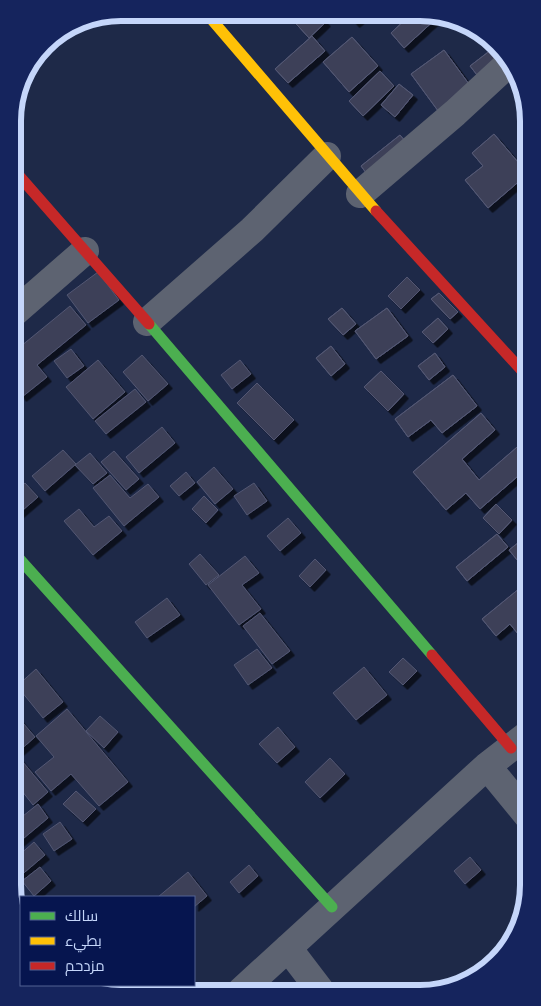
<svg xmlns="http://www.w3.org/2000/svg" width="541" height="1006" font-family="'Roboto Condensed',Cairo,sans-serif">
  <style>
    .building { fill: #3c4059; stroke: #535773; filter: url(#shadow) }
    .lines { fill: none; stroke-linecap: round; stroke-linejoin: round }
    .street { stroke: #5d6371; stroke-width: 28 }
    .fast { stroke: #4caf50; stroke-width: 11 }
    .slow { stroke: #ffc107; stroke-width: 11 }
    .jam { stroke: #c62828; stroke-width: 11 }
    .rim { fill: none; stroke: #c5d6fa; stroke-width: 6 }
  </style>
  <defs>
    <filter id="shadow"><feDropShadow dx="4.5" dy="4.5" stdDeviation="0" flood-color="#0009"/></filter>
  </defs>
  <rect width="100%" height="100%" fill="#1e2948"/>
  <path class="building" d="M 292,14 L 318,14 L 326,22 L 309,38 L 289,16 Z
    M 292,14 L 318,14 L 326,22 L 309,38 L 289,16 Z
    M 348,14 L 366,14 L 355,23 Z
    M 348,14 L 366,14 L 355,23 Z
    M 411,14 L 439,16 L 404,48 L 391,33 Z
    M 411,14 L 439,16 L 404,48 L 391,33 Z
    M 312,36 L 325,51 L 288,83 L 275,69 Z
    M 312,36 L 325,51 L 288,83 L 275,69 Z
    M 352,37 L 378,66 L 349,92 L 323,62 Z
    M 352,37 L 378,66 L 349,92 L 323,62 Z
    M 496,46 L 509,66 L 484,84 L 470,66 Z
    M 496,46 L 509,66 L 484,84 L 470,66 Z
    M 444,50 L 477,95 L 444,119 L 411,74 Z
    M 444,50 L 477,95 L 444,119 L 411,74 Z
    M 380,71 L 394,86 L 363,116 L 349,101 Z
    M 380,71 L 394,86 L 363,116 L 349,101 Z
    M 399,84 L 413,95 L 395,117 L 381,105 Z
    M 399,84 L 413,95 L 395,117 L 381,105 Z
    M 494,134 L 523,168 L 523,178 L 488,208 L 465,180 L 483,166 L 472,153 Z
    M 494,134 L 523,168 L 523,178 L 488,208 L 465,180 L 483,166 L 472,153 Z
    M 400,135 L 412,149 L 372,181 L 361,166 Z
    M 400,135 L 412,149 L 372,181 L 361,166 Z
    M 98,272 L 119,300 L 88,323 L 67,295 Z
    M 407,277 L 420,290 L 401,309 L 388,296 Z
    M 407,277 L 420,290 L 401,309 L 388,296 Z
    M 439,293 L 458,312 L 450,319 L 431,299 Z
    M 439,293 L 458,312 L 450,319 L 431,299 Z
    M 70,306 L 86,325 L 37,365 L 47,377 L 22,397 L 15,388 L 15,351 Z
    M 342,308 L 356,324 L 343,335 L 328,319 Z
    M 342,308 L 356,324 L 343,335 L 328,319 Z
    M 387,308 L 408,336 L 376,359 L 355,331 Z
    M 387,308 L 408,336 L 376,359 L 355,331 Z
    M 438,318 L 448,329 L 433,343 L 422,332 Z
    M 438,318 L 448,329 L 433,343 L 422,332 Z
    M 331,346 L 345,364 L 331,376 L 316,358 Z
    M 331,346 L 345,364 L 331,376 L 316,358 Z
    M 71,349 L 84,366 L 67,378 L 54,361 Z
    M 435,353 L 445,367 L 429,380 L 418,366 Z
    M 435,353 L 445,367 L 429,380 L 418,366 Z
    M 142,355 L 168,384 L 148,401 L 123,372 Z
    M 98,360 L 125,392 L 93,419 L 66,387 Z
    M 240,360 L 251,374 L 232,389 L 221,375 Z
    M 381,371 L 404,394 L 388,411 L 364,387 Z
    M 381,371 L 404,394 L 388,411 L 364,387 Z
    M 453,375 L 477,406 L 442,433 L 431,420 L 408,437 L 395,419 Z
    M 453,375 L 477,406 L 442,433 L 431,420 L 408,437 L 395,419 Z
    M 257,383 L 294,420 L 274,440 L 237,403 Z
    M 135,389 L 146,402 L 106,434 L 95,421 Z
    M 481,413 L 495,430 L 462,459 L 479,480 L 524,441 L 525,470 L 480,509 L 466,493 L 446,510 L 413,472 Z
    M 481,413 L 495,430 L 462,459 L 479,480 L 524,441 L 525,470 L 480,509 L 466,493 L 446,510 L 413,472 Z
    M 162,427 L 175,443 L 139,473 L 126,457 Z
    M 63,450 L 76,464 L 45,491 L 32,476 Z
    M 114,451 L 139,479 L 126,490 L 101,462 Z
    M 90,453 L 107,473 L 93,484 L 75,465 Z
    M 214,467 L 233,489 L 215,504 L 197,482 Z
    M 186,472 L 195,483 L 179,496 L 170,486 Z
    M 110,475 L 130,498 L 148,484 L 159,497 L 124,526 L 93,488 Z
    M 25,483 L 38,497 L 16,516 L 16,491 Z
    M 254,483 L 267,501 L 247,515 L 234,496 Z
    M 204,496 L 218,510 L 206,523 L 192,509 Z
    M 496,504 L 512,520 L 499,534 L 483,518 Z
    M 496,504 L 512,520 L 499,534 L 483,518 Z
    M 79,509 L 94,527 L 109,516 L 122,531 L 93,555 L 64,521 Z
    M 288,518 L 301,533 L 280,551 L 267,536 Z
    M 497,534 L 508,547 L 467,581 L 456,567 Z
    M 497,534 L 508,547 L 467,581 L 456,567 Z
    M 524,538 L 526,541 L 526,571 L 509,550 Z
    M 524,538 L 526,541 L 526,571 L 509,550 Z
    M 200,554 L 219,575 L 206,585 L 189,564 Z
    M 245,556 L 259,573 L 242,585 L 261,609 L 239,625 L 208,585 Z
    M 315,559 L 326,570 L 310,587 L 299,576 Z
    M 520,588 L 526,596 L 526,644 L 510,624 L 496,636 L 482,619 Z
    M 520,588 L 526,596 L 526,644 L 510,624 L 496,636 L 482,619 Z
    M 167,598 L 180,615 L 147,638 L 135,622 Z
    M 260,613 L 290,651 L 272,664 L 243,626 Z
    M 257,649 L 272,668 L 248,685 L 234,665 Z
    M 403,658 L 417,671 L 403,685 L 389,672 Z
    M 364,667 L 387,695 L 356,720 L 333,693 Z
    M 36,669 L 63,702 L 43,718 L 17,686 Z
    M 67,709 L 128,782 L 99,806 L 71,774 L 51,791 L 35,772 L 54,757 L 36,736 Z
    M 17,716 L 35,737 L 18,752 L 17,751 Z
    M 100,716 L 118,732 L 104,748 L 86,731 Z
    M 278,727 L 295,747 L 277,763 L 259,744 Z
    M 17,755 L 48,792 L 33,805 L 18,786 Z
    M 330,758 L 345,774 L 320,798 L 305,782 Z
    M 76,791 L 96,809 L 83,822 L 63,804 Z
    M 38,804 L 48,818 L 18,843 L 18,820 Z
    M 60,822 L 72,839 L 54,851 L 43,834 Z
    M 34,842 L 45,855 L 19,877 L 18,856 Z
    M 470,857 L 481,870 L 465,884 L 454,871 Z
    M 249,865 L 258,876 L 239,893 L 230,882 Z
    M 40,867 L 51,881 L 34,896 L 22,881 Z
    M 188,872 L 207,896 L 194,907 L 194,897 L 158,897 Z"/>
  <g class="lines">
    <path class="street" d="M 360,194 L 455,113 L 508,64
      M 15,312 L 85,251
      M 147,322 L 252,230 L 327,156
      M 487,766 L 528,816
      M 288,948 L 320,990
      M 241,991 L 487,766 L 527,735"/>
    <path class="fast" d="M 149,324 L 432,655
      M 16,555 L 332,907"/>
    <path class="slow" d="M 206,13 L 376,211"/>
    <path class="jam" d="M 14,170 L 149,324
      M 376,211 L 525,374
      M 432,655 L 511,748"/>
  </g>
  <path d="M0 0H541V1006H0ZM121 21H420A100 100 0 0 1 520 121V885A100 100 0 0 1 420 985H121A100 100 0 0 1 21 885V121A100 100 0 0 1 121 21Z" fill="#15245d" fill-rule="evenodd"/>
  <path class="rim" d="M121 21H420A100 100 0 0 1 520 121V885A100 100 0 0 1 420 985H121A100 100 0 0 1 21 885V121A100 100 0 0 1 121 21Z"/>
  <rect x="20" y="896" width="175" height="90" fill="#06154f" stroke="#526293"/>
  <rect x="30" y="912" width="25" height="8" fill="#4caf50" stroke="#526293"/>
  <text x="65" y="921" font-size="15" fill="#c5d6fa">سالك</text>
  <rect x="30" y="937" width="25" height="8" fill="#ffc107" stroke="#526293"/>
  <text x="65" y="946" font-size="15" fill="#c5d6fa">بطيء</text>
  <rect x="30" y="962" width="25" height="8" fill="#c62828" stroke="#526293"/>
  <text x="65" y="971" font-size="15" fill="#c5d6fa">مزدحم</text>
</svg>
